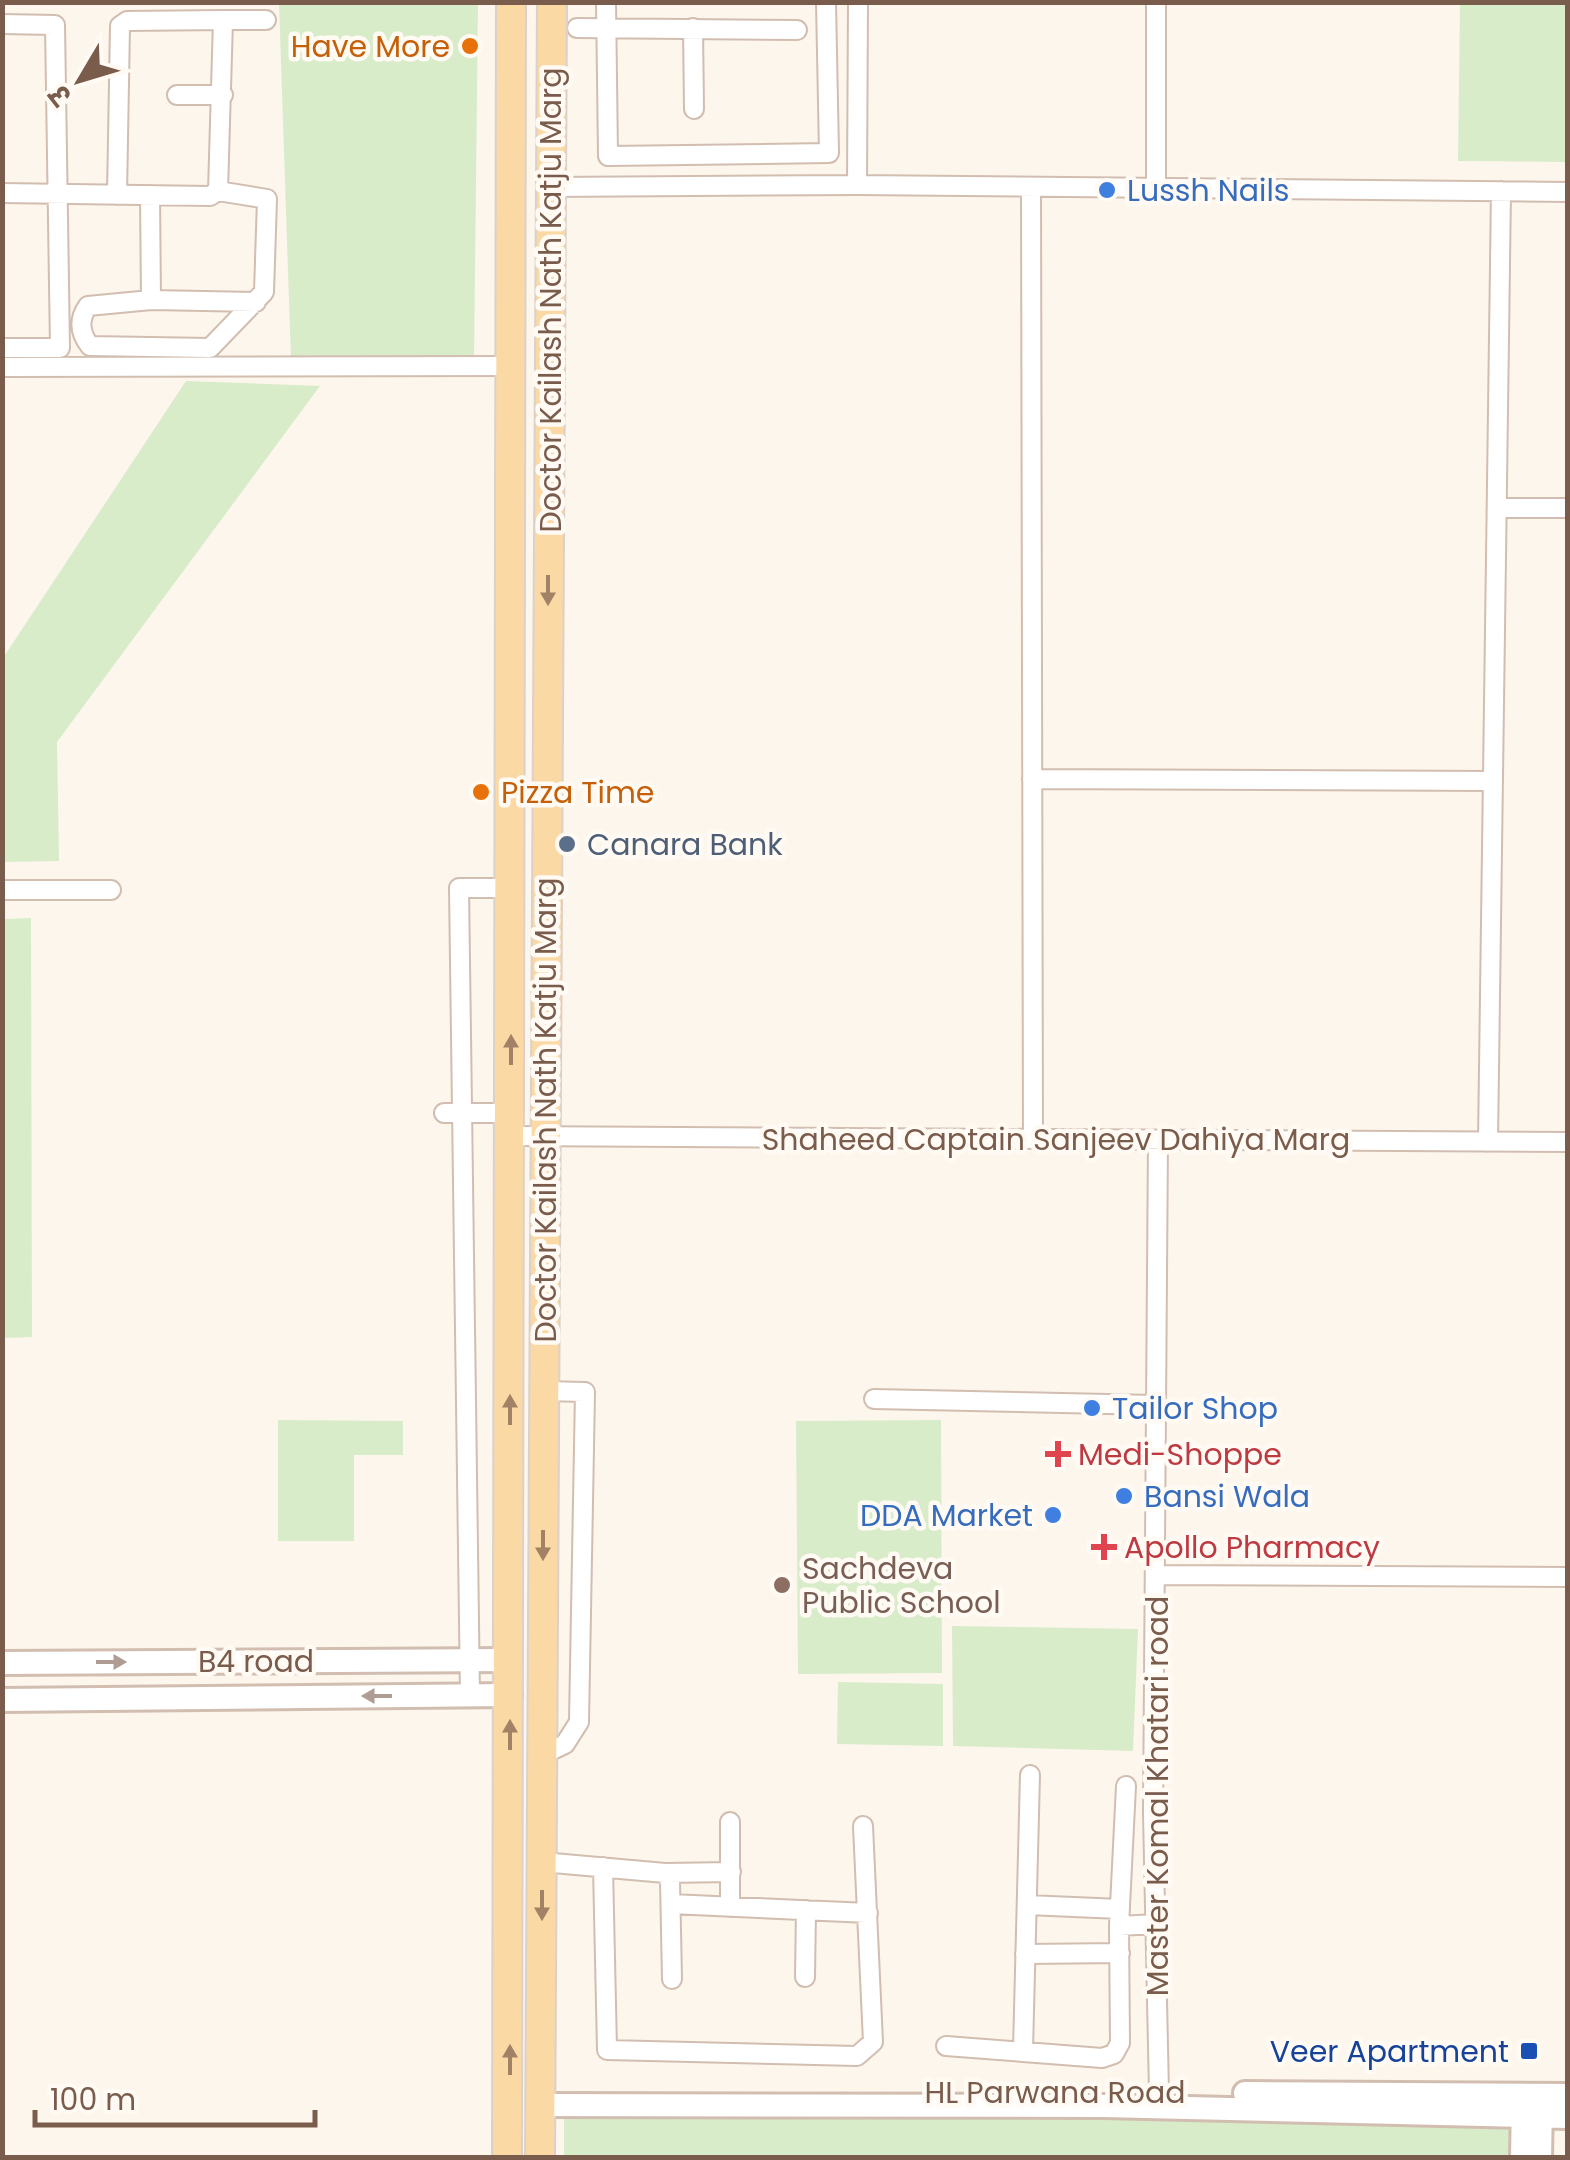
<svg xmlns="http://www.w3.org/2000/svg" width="1570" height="2160" font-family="Poppins,'Noto Sans Devanagari',sans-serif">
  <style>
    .green { fill: #d8ecc9 }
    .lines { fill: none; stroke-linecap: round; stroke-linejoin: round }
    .minor-casing { stroke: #d1beb0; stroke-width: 22 }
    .tertiary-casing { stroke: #d1beb0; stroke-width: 28 }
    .primary-casing { stroke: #dad1cd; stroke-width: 32 }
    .minor { stroke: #fff; stroke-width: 18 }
    .tertiary { stroke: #fff; stroke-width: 22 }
    .primary { stroke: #fbd9a5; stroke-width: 28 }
    .oneway { fill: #a18267 }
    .oneway2 { fill: #af9d94 }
    .food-dot { fill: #e8710a; stroke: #fffaf3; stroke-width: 4 }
    .shop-dot { fill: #3f7fe0; stroke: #fffaf3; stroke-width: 4 }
    .service-dot { fill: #5c6f8a; stroke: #fffaf3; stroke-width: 4 }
    .health-dot { fill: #e0444e; stroke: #fffaf3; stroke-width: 4 }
    .education-dot { fill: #8d6e63; stroke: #fffaf3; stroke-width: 4 }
    .transit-dot { fill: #1a4fb4; stroke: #fffaf3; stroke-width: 4 }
    .labels { text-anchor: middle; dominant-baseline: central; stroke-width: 9; stroke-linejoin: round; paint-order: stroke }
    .food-label { font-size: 30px; fill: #c56008; stroke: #fffaf3; text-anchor: end }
    .shop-label { font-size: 30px; fill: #366cbe; stroke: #fffaf3; text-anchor: start }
    .street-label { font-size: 30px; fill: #7a5c4d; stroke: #fffaf3 }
    .service-label { font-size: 30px; fill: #4e5e75; stroke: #fffaf3; text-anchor: start }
    .health-label { font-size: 30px; fill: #be3a42; stroke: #fffaf3; text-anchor: start }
    .education-label { font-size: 30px; fill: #785e54; stroke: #fffaf3; text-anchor: start }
    .transit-label { font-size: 30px; fill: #164399; stroke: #fffaf3; text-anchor: end }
  </style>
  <rect width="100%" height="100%" fill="#fdf6ec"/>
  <path class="green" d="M 279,3 L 478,3 L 474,361 L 291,360 Z
    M 1460,3 L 1567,3 L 1567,162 L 1458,161 Z
    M 186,381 L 320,386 L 57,742 L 59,861 L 3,862 L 3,658 Z
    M 31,918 L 32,1337 L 3,1338 L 3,919 Z
    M 278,1420 L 403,1421 L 403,1455 L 354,1455 L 354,1541 L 278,1541 Z
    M 941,1420 L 942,1673 L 798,1674 L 796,1421 Z
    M 952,1626 L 1138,1629 L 1133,1751 L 953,1746 Z
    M 838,1682 L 943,1684 L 943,1746 L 837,1744 Z
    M 564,2114 L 1509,2120 L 1509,2158 L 564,2158 Z"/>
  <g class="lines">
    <g class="minor-casing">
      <path id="minor" d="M 606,2 L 608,156 L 829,153 L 826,2
        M 223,20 L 266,20
        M 2,24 L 55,25 L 60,348 L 2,348
        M 577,28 L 797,30
        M 693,28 L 694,109
        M 177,95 L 223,95
        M 857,185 L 858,2
        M 550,187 L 857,185 L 1568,192
        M 1031,189 L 1033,1139
        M 1156,190 L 1156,2
        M 218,191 L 267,199 L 264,292 L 210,348 L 90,346 C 80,333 78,320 88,306 L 151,300 L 256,302
        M 2,193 L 210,196 L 218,191 L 223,20 L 127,21 L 120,26 L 117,195
        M 150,195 L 151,300
        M 2,367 L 511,366
        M 1497,508 L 1568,508
        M 1032,779 L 1493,781
        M 2,890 L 111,890
        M 444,1113 L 511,1113
        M 510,1136 L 1568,1142
        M 1158,1140 L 1153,1813 L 1159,2093
        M 1488,1142 L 1501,191
        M 874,1399 L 1154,1405
        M 1155,1575 L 1568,1577
        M 470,1695 L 459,888 L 512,888
        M 542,1755 L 565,1744 L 579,1722 L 585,1392 L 543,1391
        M 730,1822 L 730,1907
        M 542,1862 L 665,1873 L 670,1881 L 672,1979
        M 603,1867 L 607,2050 L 857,2056 L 873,2042 L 863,1826
        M 665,1873 L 731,1872
        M 671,1904 L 868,1913
        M 1027,1905 L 1120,1909
        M 1119,1926 L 1126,1786
        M 1025,1954 L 1120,1953
        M 805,1977 L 806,1910
        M 946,2046 L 1102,2058 L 1114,2054 L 1120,2043 L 1119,1926 L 1156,1924
        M 1023,2050 L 1030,1775"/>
    </g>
    <g class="tertiary-casing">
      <path id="tertiary" d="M 2,1663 L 510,1660
        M 2,1700 L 510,1695
        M 1245,2093 L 1568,2095
        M 541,2105 L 1103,2106 L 1568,2117
        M 1522,2158 L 1523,2101
        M 1540,2158 L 1541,2103"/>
    </g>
    <g class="primary-casing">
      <path id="primary" d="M 507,2158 L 511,2
        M 540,2158 L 552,2"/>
    </g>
    <use href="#minor" class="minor"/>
    <use href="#tertiary" class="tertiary"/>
    <use href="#primary" class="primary"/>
  </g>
  <defs><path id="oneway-solid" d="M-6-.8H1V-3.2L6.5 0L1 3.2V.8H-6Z" transform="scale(2.5)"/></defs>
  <g class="oneway">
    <use href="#oneway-solid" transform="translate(548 590) rotate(90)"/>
    <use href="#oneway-solid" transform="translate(511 1050) rotate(-90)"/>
    <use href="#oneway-solid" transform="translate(510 1410) rotate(-90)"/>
    <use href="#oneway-solid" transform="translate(543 1545) rotate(90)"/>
    <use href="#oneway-solid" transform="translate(510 1735) rotate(-90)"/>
    <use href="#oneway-solid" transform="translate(542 1905) rotate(90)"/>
    <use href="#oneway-solid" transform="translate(510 2060) rotate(-90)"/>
  </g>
  <g class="oneway2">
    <use href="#oneway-solid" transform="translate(111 1662)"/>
    <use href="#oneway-solid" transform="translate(377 1696) rotate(180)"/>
  </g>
  <g class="food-dot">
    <circle cx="470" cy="46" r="10"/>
    <circle cx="481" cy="792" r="10"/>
  </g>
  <g class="shop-dot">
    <circle cx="1107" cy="190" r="10"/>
    <circle cx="1092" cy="1408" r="10"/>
    <circle cx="1124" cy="1496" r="10"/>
    <circle cx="1053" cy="1515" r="10"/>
  </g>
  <circle class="service-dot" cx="567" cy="844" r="10"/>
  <g class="health-dot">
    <path d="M1053 1439h10v10h10v10h-10v10h-10v-10h-10v-10h10z"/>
    <path d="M1099 1532h10v10h10v10h-10v10h-10v-10h-10v-10h10z"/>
  </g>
  <circle class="education-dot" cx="782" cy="1585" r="10"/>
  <rect class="transit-dot" x="1519" y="2041" width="20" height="20" rx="5"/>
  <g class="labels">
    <g class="food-label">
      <text x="450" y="46">Have More</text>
      <text x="501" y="792" text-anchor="start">Pizza Time</text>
    </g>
    <g class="shop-label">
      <text x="1127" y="190">Lussh Nails</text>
      <text x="1112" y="1408">Tailor Shop</text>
      <text x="1144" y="1496">Bansi Wala</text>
      <text x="1033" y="1515" text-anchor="end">DDA Market</text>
    </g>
    <g class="street-label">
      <text transform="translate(550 300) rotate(-90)">Doctor Kailash Nath Katju Marg</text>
      <text transform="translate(545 1110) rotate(-90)">Doctor Kailash Nath Katju Marg</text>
      <text x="1056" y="1139">Shaheed Captain Sanjeev Dahiya Marg</text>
      <text x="256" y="1661">B4 road</text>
      <text transform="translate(1157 1796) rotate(-90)">Master Komal Khatari road</text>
      <text x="1055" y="2092">HL Parwana Road</text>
    </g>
    <g class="service-label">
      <text x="587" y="844">Canara Bank</text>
    </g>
    <g class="health-label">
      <text x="1078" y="1454">Medi-Shoppe</text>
      <text x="1124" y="1547">Apollo Pharmacy</text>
    </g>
    <g class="education-label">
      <text x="802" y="1568">Sachdeva<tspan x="802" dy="34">Public School</tspan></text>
    </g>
    <g class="transit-label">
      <text x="1509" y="2051">Veer Apartment</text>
    </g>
  </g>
  <rect width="1570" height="2160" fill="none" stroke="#7a5c4d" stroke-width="10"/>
  <g transform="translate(80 80) rotate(232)" stroke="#fffaf3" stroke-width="8" paint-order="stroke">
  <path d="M0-8L18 38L0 25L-18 38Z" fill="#7a5c4d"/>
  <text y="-15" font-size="28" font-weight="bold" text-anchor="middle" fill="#7a5c4d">उ</text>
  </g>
  <path d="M35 2110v15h280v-15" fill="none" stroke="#7a5c4d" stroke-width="5"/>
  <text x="50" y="2110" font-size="30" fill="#7a5c4d" stroke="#fffaf3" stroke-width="8" paint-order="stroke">100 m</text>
</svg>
